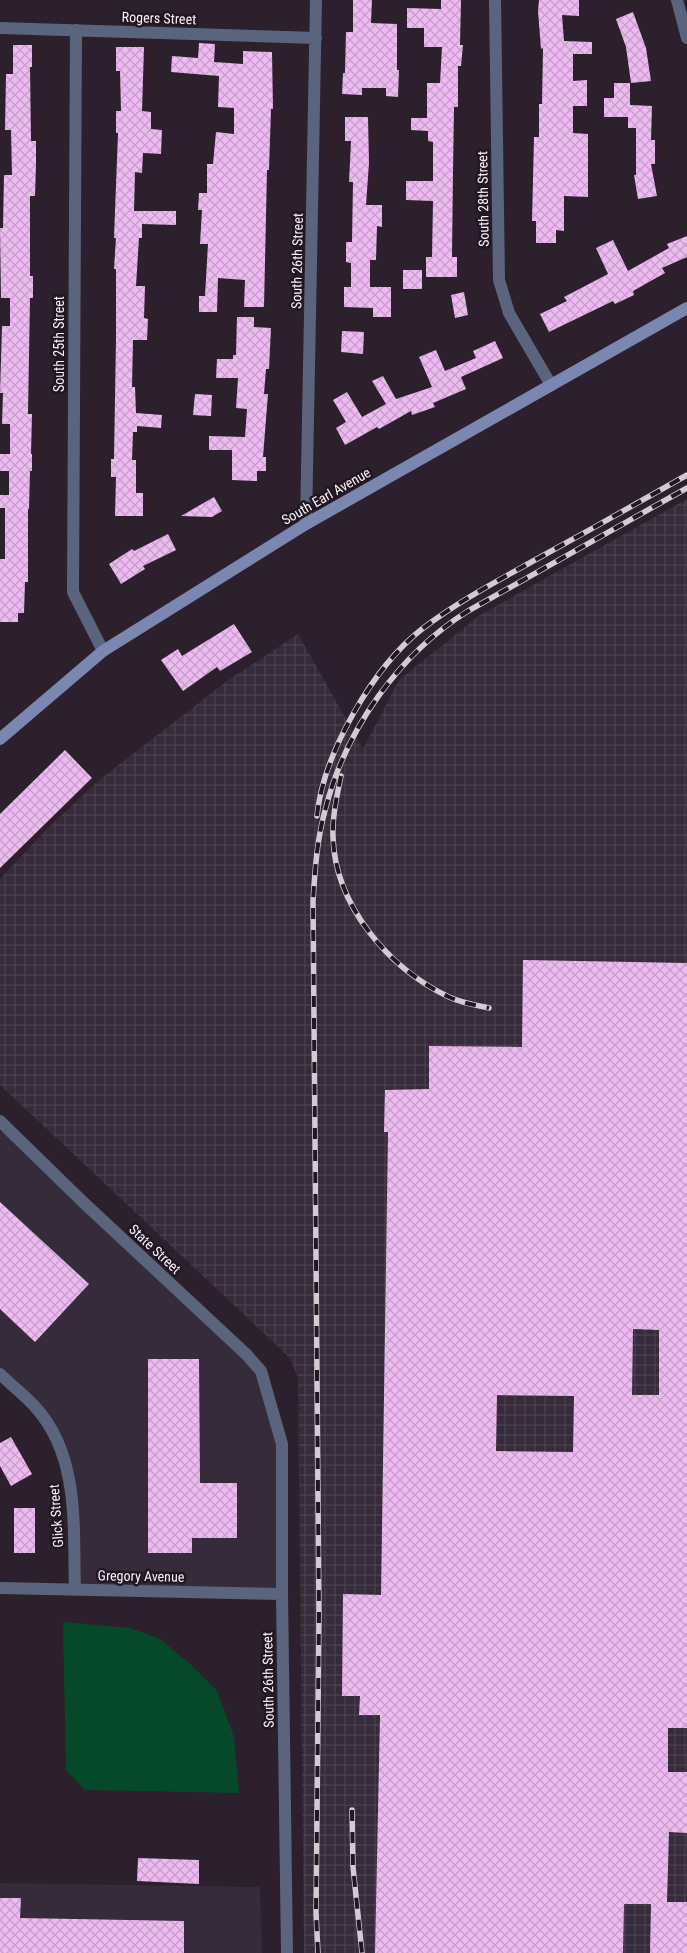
<svg xmlns="http://www.w3.org/2000/svg" width="687" height="1953" font-family="'Roboto Condensed',sans-serif">
  <style>
    .commercial { fill: #362b3a }
    .industrial { fill: url(#industrial-grid) }
    .pitch { fill: #06482a }
    .building { fill: url(#building-cross-hatch); fill-rule: evenodd }
    .lines { fill: none; stroke-linecap: round; stroke-linejoin: round }
    .street { stroke: #5b647d; stroke-width: 12 }
    .secondary { stroke: #7a87b0; stroke-width: 12 }
    .rail-casing { stroke: #d3cad3; stroke-width: 5.5 }
    .rail { stroke: #221622; stroke-width: 4; stroke-dasharray: 11; stroke-linecap: butt }
    .labels { text-anchor: middle; dominant-baseline: central; stroke-width: 5; stroke-linejoin: round; paint-order: stroke }
    .street-label { font-size: 14px; fill: #faf2fa; stroke: #221622 }
  </style>
  <defs>
    <pattern id="industrial-grid" width="8" height="8" patternUnits="userSpaceOnUse" patternTransform="scale(1.25)"><rect width="8" height="8" fill="#362b3a"/><path d="M0 4h8M4 0v8" fill="none" stroke="#4a404e"/></pattern>
    <pattern id="building-cross-hatch" width="8" height="8" patternUnits="userSpaceOnUse" patternTransform="scale(1.25)"><rect width="8" height="8" fill="#eebaf2"/><path d="M0 0l8 8M0 8l8-8" fill="none" stroke="#c59ec8"/></pattern>
  </defs>
  <rect width="100%" height="100%" fill="#2b202c"/>
  <path class="commercial" d="M 6,1127 L 261,1371 L 282,1444 L 282,1594 L 75,1590 L 71,1490 L 51,1429 L 0,1374 L 0,1133 Z
    M 0,1883 L 260,1887 L 262,1953 L 0,1953 Z"/>
  <path class="industrial" d="M 687,499 L 687,1953 L 304,1953 L 298,1377 L 289,1357 L 0,1085 L 0,879 L 46,830 L 98,781 L 227,681 L 298,634 L 363,749 L 399,680 L 480,615 Z"/>
  <path class="pitch" d="M 63,1622 L 130,1628 L 160,1639 L 188,1662 L 217,1691 L 234,1737 L 239,1793 L 85,1790 L 66,1770 Z"/>
  <path class="building" d="M 353,0 L 372,0 L 371,23 L 397,24 L 397,70 L 399,70 L 398,97 L 386,96 L 386,88 L 362,88 L 362,95 L 342,94 L 343,73 L 345,73 L 346,32 L 353,32 Z
    M 441,0 L 461,0 L 460,45 L 463,45 L 461,66 L 458,66 L 458,107 L 454,107 L 453,172 L 452,257 L 457,257 L 457,277 L 426,277 L 426,257 L 432,257 L 433,201 L 406,200 L 406,181 L 433,181 L 433,142 L 428,141 L 428,131 L 411,130 L 411,118 L 427,118 L 427,83 L 440,83 L 442,47 L 424,47 L 424,28 L 407,28 L 407,8 L 441,9 Z
    M 539,0 L 579,0 L 579,16 L 562,15 L 564,41 L 592,42 L 592,54 L 573,54 L 573,81 L 587,80 L 587,106 L 573,106 L 573,133 L 588,134 L 588,197 L 564,196 L 564,231 L 556,230 L 556,243 L 536,243 L 536,221 L 532,221 L 534,137 L 539,137 L 539,104 L 542,104 L 543,48 L 541,49 L 538,11 Z
    M 633,12 L 646,48 L 651,81 L 631,83 L 626,47 L 616,19 Z
    M 199,43 L 215,44 L 214,62 L 243,64 L 243,51 L 272,52 L 273,109 L 271,109 L 269,170 L 267,170 L 264,307 L 244,307 L 245,280 L 218,278 L 217,312 L 199,312 L 199,296 L 205,296 L 208,244 L 200,244 L 202,210 L 198,210 L 199,193 L 207,193 L 207,164 L 213,164 L 216,132 L 234,134 L 234,108 L 218,107 L 219,76 L 171,72 L 172,56 L 198,58 Z
    M 13,45 L 32,45 L 32,67 L 30,67 L 31,141 L 36,141 L 36,164 L 35,196 L 30,196 L 30,276 L 33,276 L 33,298 L 30,298 L 28,414 L 32,414 L 31,454 L 32,454 L 32,471 L 30,471 L 29,509 L 28,509 L 28,582 L 25,582 L 24,613 L 18,613 L 18,622 L 0,622 L 0,559 L 5,559 L 5,508 L 0,508 L 0,495 L 9,495 L 9,471 L 0,471 L 0,454 L 10,454 L 10,424 L 2,424 L 3,393 L 0,393 L 2,326 L 10,326 L 10,298 L 1,298 L 0,228 L 3,228 L 4,175 L 12,175 L 11,130 L 5,130 L 6,74 L 13,74 Z
    M 116,47 L 144,47 L 142,111 L 151,112 L 151,129 L 162,130 L 161,154 L 143,153 L 142,173 L 135,172 L 134,211 L 176,211 L 176,225 L 142,224 L 142,238 L 139,238 L 136,286 L 145,286 L 144,318 L 148,319 L 147,340 L 133,340 L 132,387 L 135,387 L 136,413 L 162,415 L 161,428 L 137,426 L 137,432 L 133,432 L 132,460 L 136,460 L 136,493 L 143,493 L 143,516 L 115,516 L 116,477 L 111,477 L 111,459 L 114,459 L 116,339 L 116,269 L 114,269 L 116,238 L 114,238 L 118,133 L 116,133 L 116,111 L 121,111 L 120,71 L 116,71 Z
    M 614,83 L 630,83 L 630,105 L 652,106 L 651,140 L 655,140 L 655,164 L 651,164 L 657,196 L 638,199 L 634,175 L 636,175 L 636,128 L 628,128 L 628,117 L 604,117 L 604,98 L 614,98 Z
    M 345,117 L 368,117 L 369,163 L 366,205 L 382,205 L 382,227 L 377,226 L 376,260 L 370,260 L 370,287 L 391,287 L 391,317 L 373,317 L 373,308 L 344,307 L 344,287 L 351,287 L 351,263 L 346,262 L 346,242 L 352,242 L 353,182 L 349,182 L 351,141 L 345,141 Z
    M 687,236 L 687,257 L 662,268 L 665,273 L 633,291 L 634,295 L 615,304 L 613,301 L 549,332 L 540,314 L 567,301 L 564,297 L 608,274 L 596,248 L 613,240 L 628,271 L 669,248 L 667,244 Z
    M 403,270 L 422,270 L 422,289 L 403,289 Z
    M 464,292 L 468,315 L 455,318 L 451,295 Z
    M 237,317 L 254,317 L 254,327 L 271,328 L 269,369 L 266,369 L 264,394 L 268,394 L 263,457 L 266,457 L 266,471 L 257,471 L 257,481 L 232,480 L 232,450 L 209,450 L 209,436 L 245,437 L 247,409 L 236,408 L 238,378 L 216,378 L 217,359 L 233,359 L 233,355 L 236,355 Z
    M 342,331 L 364,332 L 363,354 L 341,352 Z
    M 495,341 L 503,358 L 461,377 L 466,389 L 433,403 L 435,407 L 412,415 L 411,411 L 379,429 L 377,427 L 345,445 L 336,428 L 346,422 L 333,400 L 347,392 L 362,417 L 386,404 L 372,381 L 383,376 L 396,399 L 432,387 L 419,357 L 436,350 L 445,371 L 476,358 L 473,351 Z
    M 195,394 L 212,395 L 211,416 L 193,415 Z
    M 214,497 L 222,511 L 212,517 L 181,516 Z
    M 168,534 L 176,550 L 143,566 L 145,569 L 121,584 L 109,564 L 132,549 L 134,551 Z
    M 234,624 L 252,652 L 220,671 L 217,667 L 183,691 L 161,660 L 178,649 L 182,656 Z
    M 65,750 L 92,778 L 0,868 L 0,814 Z
    M 523,960 L 687,963 L 687,1728 L 668,1728 L 668,1772 L 687,1772 L 687,1833 L 669,1832 L 667,1902 L 687,1902 L 687,1953 L 650,1953 L 651,1904 L 624,1904 L 623,1953 L 375,1953 L 380,1715 L 359,1715 L 360,1696 L 342,1696 L 343,1594 L 381,1595 L 388,1132 L 384,1132 L 385,1090 L 429,1089 L 429,1046 L 522,1047 ZM 633,1329 L 659,1330 L 659,1395 L 632,1395 ZM 497,1395 L 574,1396 L 573,1452 L 496,1451 Z
    M 0,1202 L 89,1284 L 35,1342 L 0,1309 Z
    M 148,1359 L 199,1359 L 200,1483 L 237,1483 L 237,1538 L 192,1538 L 192,1553 L 148,1553 Z
    M 11,1437 L 32,1474 L 11,1486 L 0,1466 L 0,1443 Z
    M 14,1508 L 35,1508 L 35,1553 L 14,1553 Z
    M 138,1858 L 199,1860 L 199,1884 L 137,1881 Z
    M 0,1898 L 21,1898 L 20,1918 L 184,1921 L 184,1953 L 0,1953 Z"/>
  <g class="lines">
    <path class="street" d="M 495,0 L 499,280 L 509,313 L 551,385
      M 677,0 L 687,38
      M 0,28 L 316,38
      M 76,30 L 73,592 L 103,651
      M 306,524 L 316,0
      M 0,1121 L 83,1202 L 247,1355 L 261,1371 L 282,1444 L 282,1594 L 287,1953
      M 0,1374 C 12,1386 26,1396 37,1409 C 80,1458 73,1529 75,1590
      M 0,1588 L 282,1594"/>
    <path class="secondary" d="M 0,739 L 103,651 L 306,524 L 687,308"/>
    <g class="rail-casing">
      <path id="rail" d="M 341,776 C 337,796 332,817 333,837 C 335,905 388,968 449,997 C 462,1003 475,1005 489,1008
        M 317,816 C 323,754 373,667 422,629 C 457,602 497,581 535,560 C 586,532 636,504 687,475
        M 352,1810 L 353,1867 L 362,1953
        M 318,1953 L 316,1913 L 319,1615 L 313,901 C 315,869 317,838 326,807 C 346,729 399,654 468,611 L 687,488"/>
    </g>
    <use href="#rail" class="rail"/>
  </g>
  <g class="labels">
    <g class="street-label">
      <text transform="translate(159 18) rotate(2)">Rogers Street</text>
      <text transform="translate(483 199) rotate(-91)">South 28th Street</text>
      <text transform="translate(297 261) rotate(-89)">South 26th Street</text>
      <text transform="translate(59 344) rotate(-90)">South 25th Street</text>
      <text transform="translate(326 496) rotate(-30)">South Earl Avenue</text>
      <text transform="translate(155 1249) rotate(43)">State Street</text>
      <text transform="translate(56 1516) rotate(-94)">Glick Street</text>
      <text transform="translate(141 1576) rotate(1)">Gregory Avenue</text>
      <text transform="translate(268 1680) rotate(-91)">South 26th Street</text>
    </g>
  </g>
</svg>
